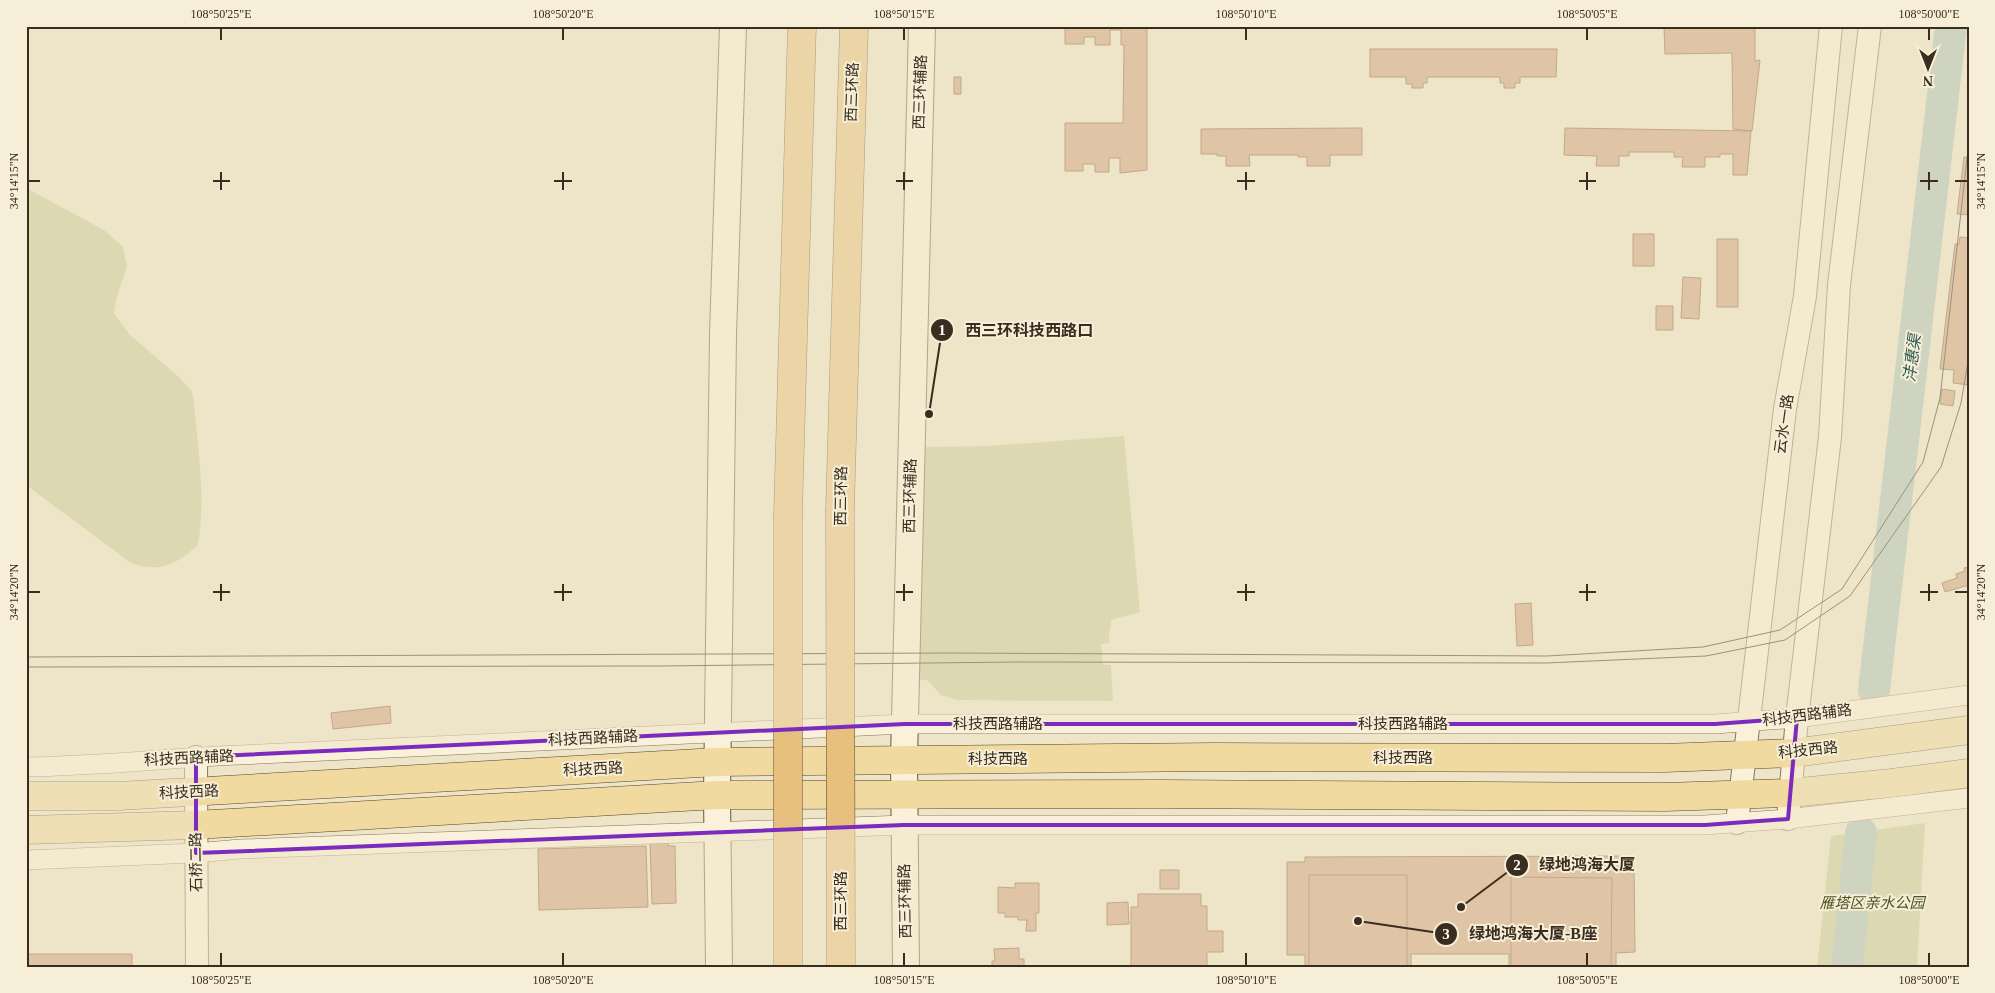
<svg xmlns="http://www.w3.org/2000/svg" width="1995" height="993" font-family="'Times New Roman','Noto Sans SC',serif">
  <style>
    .green { fill: #c5cd9a }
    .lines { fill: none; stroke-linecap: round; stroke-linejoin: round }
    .river { stroke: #a8c2bb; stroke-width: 32 }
    .building { fill: #cca07d; stroke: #896042 }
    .minor-casing { stroke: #8a765c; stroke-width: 20 }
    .tertiary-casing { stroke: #8a765c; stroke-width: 24 }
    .secondary-casing { stroke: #6c573f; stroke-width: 28 }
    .primary-casing { stroke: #584430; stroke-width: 29 }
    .trunk-casing { stroke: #584430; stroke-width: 29 }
    .minor { stroke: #f9f1da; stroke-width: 19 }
    .tertiary { stroke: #f9f1da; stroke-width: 22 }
    .secondary { stroke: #f9f1da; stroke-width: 26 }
    .primary { stroke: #f0daa0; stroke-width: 28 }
    .trunk { stroke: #e6c07c; stroke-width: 28 }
    .tram { stroke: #3a2d20; stroke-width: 1 }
    .trunk-bridge-casing { stroke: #584430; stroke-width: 29; stroke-linecap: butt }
    .trunk-bridge { stroke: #e6c07c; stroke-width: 28 }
    .marked { fill: none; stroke: #7b2cbf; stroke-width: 4; stroke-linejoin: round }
    .ticks { fill: none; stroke: #3a2d20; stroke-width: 2 }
    .labels { text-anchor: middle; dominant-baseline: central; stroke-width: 4; stroke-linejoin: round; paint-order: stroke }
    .street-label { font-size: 15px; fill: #3a2d20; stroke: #f6eed6 }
    .park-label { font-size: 15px; font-style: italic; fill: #495726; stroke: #f6eed6 }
    .water-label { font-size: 16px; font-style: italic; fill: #2f5a59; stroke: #f6eed6 }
    .leader { fill: none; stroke: #3a2d20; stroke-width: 2 }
    .callout-dot { fill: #3a2d20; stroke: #f6eed6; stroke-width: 2 }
    .mark-label { font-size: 15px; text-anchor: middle; font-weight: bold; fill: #fff }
    .callout-label { font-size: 16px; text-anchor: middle; font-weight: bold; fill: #3a2d20; stroke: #f6eed6; stroke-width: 4; stroke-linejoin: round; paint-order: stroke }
    .neatline { fill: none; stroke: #3a2d20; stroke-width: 2 }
    .ticks-label { font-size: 12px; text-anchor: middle; fill: #3a2d20 }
  </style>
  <rect width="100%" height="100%" fill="#eee4c7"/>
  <path class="green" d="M 26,188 L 104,230 L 123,247 L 127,267 L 117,296 L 114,313 L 130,335 L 179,377 L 192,392 L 194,403 C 198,450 206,499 198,545 C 175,565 161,573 131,563 L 26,485 Z
    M 1124,436 L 1140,612 L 1111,620 C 1111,628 1108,635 1109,643 L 1101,644 L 1103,665 L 1111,665 L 1113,701 L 957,700 L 941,695 L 927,680 L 918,680 L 923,468 L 926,447 L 988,446 Z
    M 1925,823 L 1917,967 L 1817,967 L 1831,836 Z"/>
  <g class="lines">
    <path class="river" d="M 1874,690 L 1951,26
      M 1847,967 L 1861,833"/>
  </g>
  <path class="building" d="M 1065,26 L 1147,26 L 1147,170 L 1120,173 L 1120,158 L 1109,158 L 1109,172 L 1095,172 L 1095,164 L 1083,164 L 1083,171 L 1065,171 L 1065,123 L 1123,123 L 1124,45 L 1121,45 L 1121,30 L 1110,30 L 1110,45 L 1095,45 L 1095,37 L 1084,37 L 1084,44 L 1065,44 Z
    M 1755,26 L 1755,61 L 1760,60 L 1752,131 L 1733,129 L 1732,53 L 1665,54 L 1664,27 Z
    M 1370,49 L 1557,49 L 1556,77 L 1520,77 L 1520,83 L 1515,83 L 1515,88 L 1504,88 L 1504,83 L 1500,83 L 1500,77 L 1427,77 L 1427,83 L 1423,83 L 1423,88 L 1412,88 L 1412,84 L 1406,84 L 1406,77 L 1370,77 Z
    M 954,77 L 961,77 L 961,94 L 954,94 Z
    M 1362,128 L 1362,155 L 1330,155 L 1330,166 L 1307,166 L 1307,157 L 1298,157 L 1298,155 L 1249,155 L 1250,166 L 1226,166 L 1226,156 L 1217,156 L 1217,154 L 1201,154 L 1201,129 Z
    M 1565,128 L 1751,131 L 1747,175 L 1733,175 L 1733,154 L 1720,154 L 1720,157 L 1705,157 L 1705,167 L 1682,167 L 1683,157 L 1674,157 L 1674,152 L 1629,152 L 1629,156 L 1619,156 L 1619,166 L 1596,166 L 1597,156 L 1564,155 Z
    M 1964,157 L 1969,158 L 1969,215 L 1957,214 Z
    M 1633,234 L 1654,234 L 1654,266 L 1633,266 Z
    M 1960,237 L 1969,238 L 1969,385 L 1953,383 L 1954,370 L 1940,369 L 1955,244 L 1959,244 Z
    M 1717,239 L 1738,239 L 1738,307 L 1717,307 Z
    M 1683,277 L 1701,278 L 1699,319 L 1681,318 Z
    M 1656,306 L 1673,306 L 1673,330 L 1656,330 Z
    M 1942,389 L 1955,391 L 1953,406 L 1940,404 Z
    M 1969,567 L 1969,585 L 1945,592 L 1942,583 L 1957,578 L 1956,574 L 1965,571 L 1964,568 Z
    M 1531,603 L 1533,645 L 1517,646 L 1515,604 Z
    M 390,706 L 391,723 L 333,729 L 331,713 Z
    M 668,840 L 668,846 L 675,846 L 676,903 L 652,904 L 650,841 Z
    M 646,846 L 648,907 L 539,910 L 538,849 Z
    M 1627,856 L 1627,862 L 1634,862 L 1635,952 L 1616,953 L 1616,967 L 1509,967 L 1509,954 L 1411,954 L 1411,967 L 1305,967 L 1305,955 L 1287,955 L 1287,862 L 1305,862 L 1305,857 Z
    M 1160,870 L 1179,870 L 1179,889 L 1160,889 Z
    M 1309,875 L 1407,875 L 1407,967 L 1309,966 Z
    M 1511,877 L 1612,878 L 1611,966 L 1511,966 Z
    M 1015,883 L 1039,883 L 1039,913 L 1036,913 L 1036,931 L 1026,931 L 1027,920 L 1018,920 L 1018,917 L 1005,917 L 1005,913 L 998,913 L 998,887 L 1015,888 Z
    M 1138,894 L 1201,894 L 1201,906 L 1207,906 L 1207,931 L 1223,931 L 1223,952 L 1207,952 L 1207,967 L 1131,967 L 1131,907 L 1138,907 Z
    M 1128,902 L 1129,924 L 1107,925 L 1107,903 Z
    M 1019,948 L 1019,959 L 1024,959 L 1024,967 L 992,967 L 992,961 L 995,961 L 994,949 Z
    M 26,954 L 132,954 L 132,967 L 26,967 Z"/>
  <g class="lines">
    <g class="minor-casing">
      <path id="minor" d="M 26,767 C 97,766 169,758 240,755 L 905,724 L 1715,724 L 1797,718 L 1969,695
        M 26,860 L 196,853 L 240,849 L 904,825 L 1705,825 L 1788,819 L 1969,798"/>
    </g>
    <g class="tertiary-casing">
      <path id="tertiary" d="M 196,757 L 197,967
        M 1788,819 L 1797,718 L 1830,437 L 1839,285 L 1870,26
        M 1737,823 L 1785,409 L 1805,296 L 1831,26"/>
    </g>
    <g class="secondary-casing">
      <path id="secondary" d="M 719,967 L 717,795 L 723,335 L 733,26
        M 906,967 L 904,759 L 922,26"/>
    </g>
    <g class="primary-casing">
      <path id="primary" d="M 26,796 L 118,796 L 717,762 L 1214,757 L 1665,758 L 1794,753 L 1969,730
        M 26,830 L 195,825 L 717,795 L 1164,794 L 1665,797 L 1790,793 L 1892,783 L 1969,773"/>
    </g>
    <g class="trunk-casing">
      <path id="trunk" d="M 840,508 L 854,26
        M 788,513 L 802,26"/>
    </g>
    <use href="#minor" class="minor"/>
    <use href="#tertiary" class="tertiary"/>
    <use href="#secondary" class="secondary"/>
    <use href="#primary" class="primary"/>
    <use href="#trunk" class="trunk"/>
    <path class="tram" d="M 26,657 L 949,653 L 1547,656 L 1703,647 L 1780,630 L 1842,589 L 1923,462 L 1940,398 L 1969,141
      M 26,667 L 660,666 L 1018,662 L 1546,663 L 1706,656 L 1785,640 L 1850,596 L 1941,467 L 1961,403 L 1969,356"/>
    <g class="trunk-bridge-casing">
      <path id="trunk-bridge" d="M 840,508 L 841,967
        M 788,967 L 788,513"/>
    </g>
    <use href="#trunk-bridge" class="trunk-bridge"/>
  </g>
  <path d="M0 0H1995V993H0ZM 1797,718 L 1788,819 L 1705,825 L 904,825 L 196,853 L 196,757 L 905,724 L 1715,724 Z" fill="#eee4c7" fill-opacity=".55" fill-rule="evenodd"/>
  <path class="marked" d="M 1797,718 L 1788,819 L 1705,825 L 904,825 L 196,853 L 196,757 L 905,724 L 1715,724 Z"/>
  <path class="ticks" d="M 221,28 L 221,40M 563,28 L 563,40M 904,28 L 904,40M 1246,28 L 1246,40M 1587,28 L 1587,40M 1929,28 L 1929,40M 221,172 L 221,190M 563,172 L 563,190M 904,172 L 904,190M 1246,172 L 1246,190M 1587,172 L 1587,190M 1929,172 L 1929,190M 28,181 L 40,181M 213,181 L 230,181M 554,181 L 572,181M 896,181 L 913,181M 1237,181 L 1255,181M 1579,181 L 1596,181M 1920,181 L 1938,181M 1955,181 L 1968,181M 221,584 L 221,601M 563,584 L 563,601M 904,584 L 904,601M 1246,584 L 1246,601M 1587,584 L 1587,601M 1929,584 L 1929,601M 28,592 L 40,592M 213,592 L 230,592M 554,592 L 572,592M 896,592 L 913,592M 1237,592 L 1255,592M 1579,592 L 1596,592M 1920,592 L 1938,592M 1955,592 L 1968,592M 221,953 L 221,966M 563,953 L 563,966M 904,953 L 904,966M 1246,953 L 1246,966M 1587,953 L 1587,966M 1929,953 L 1929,966"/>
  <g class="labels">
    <g class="street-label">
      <text transform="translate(852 92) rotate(-88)">西三环路</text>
      <text transform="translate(920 92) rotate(-88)">西三环辅路</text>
      <text transform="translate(1784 424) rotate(-82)">云水一路</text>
      <text transform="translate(841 496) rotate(-89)">西三环路</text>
      <text transform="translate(910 496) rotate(-89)">西三环辅路</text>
      <text transform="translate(1807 715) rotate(-7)">科技西路辅路</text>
      <text x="998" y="724">科技西路辅路</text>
      <text x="1403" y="724">科技西路辅路</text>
      <text transform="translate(593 738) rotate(-3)">科技西路辅路</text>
      <text transform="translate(1808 750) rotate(-6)">科技西路</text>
      <text transform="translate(189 758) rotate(-3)">科技西路辅路</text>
      <text x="1403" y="758">科技西路</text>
      <text x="998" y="759">科技西路</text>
      <text transform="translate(593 769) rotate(-3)">科技西路</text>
      <text transform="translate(189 792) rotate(-3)">科技西路</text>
      <text transform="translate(196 862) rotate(-91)">石桥二路</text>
      <text transform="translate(841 901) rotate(-90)">西三环路</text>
      <text transform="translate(905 901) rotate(-91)">西三环辅路</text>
    </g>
    <g class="park-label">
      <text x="1872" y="903">雁塔区亲水公园</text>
    </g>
    <g class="water-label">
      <text transform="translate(1912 358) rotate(-83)">沣惠渠</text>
    </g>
  </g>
  <path class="leader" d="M929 414L942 330M1461 907L1517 865M1358 921L1446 934"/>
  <g class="callout-dot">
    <circle cx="929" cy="414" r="5"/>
    <circle cx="1461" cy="907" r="5"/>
    <circle cx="1358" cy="921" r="5"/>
    <circle cx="942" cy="330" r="12"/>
    <circle cx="1517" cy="865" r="12"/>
    <circle cx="1446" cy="934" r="12"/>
  </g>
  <g class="mark-label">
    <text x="942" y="335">1</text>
    <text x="1517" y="870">2</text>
    <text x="1446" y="939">3</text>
  </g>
  <g class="callout-label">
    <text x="1029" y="336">西三环科技西路口</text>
    <text x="1587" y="870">绿地鸿海大厦</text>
    <text x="1533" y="939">绿地鸿海大厦-B座</text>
  </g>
  <rect width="1995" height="993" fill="none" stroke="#f6eed6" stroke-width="55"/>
  <g transform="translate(1928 68) rotate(180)" stroke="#f6eed6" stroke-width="4" paint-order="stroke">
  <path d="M0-4L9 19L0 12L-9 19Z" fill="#3a2d20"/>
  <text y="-8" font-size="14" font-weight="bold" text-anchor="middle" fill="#3a2d20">N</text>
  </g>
  <rect x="28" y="28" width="1940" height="938" class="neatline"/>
  <g class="ticks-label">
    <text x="221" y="18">108°50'25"E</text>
    <text x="563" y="18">108°50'20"E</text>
    <text x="904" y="18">108°50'15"E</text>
    <text x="1246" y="18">108°50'10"E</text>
    <text x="1587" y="18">108°50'05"E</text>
    <text x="1929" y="18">108°50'00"E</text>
    <text transform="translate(1981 181) rotate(-90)" y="4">34°14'15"N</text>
    <text transform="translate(14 181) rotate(-90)" y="4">34°14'15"N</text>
    <text transform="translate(1981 592) rotate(-90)" y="4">34°14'20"N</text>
    <text transform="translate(14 592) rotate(-90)" y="4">34°14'20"N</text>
    <text x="221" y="984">108°50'25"E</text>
    <text x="563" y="984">108°50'20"E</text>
    <text x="904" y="984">108°50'15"E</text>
    <text x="1246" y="984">108°50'10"E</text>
    <text x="1587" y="984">108°50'05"E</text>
    <text x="1929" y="984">108°50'00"E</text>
  </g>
</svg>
